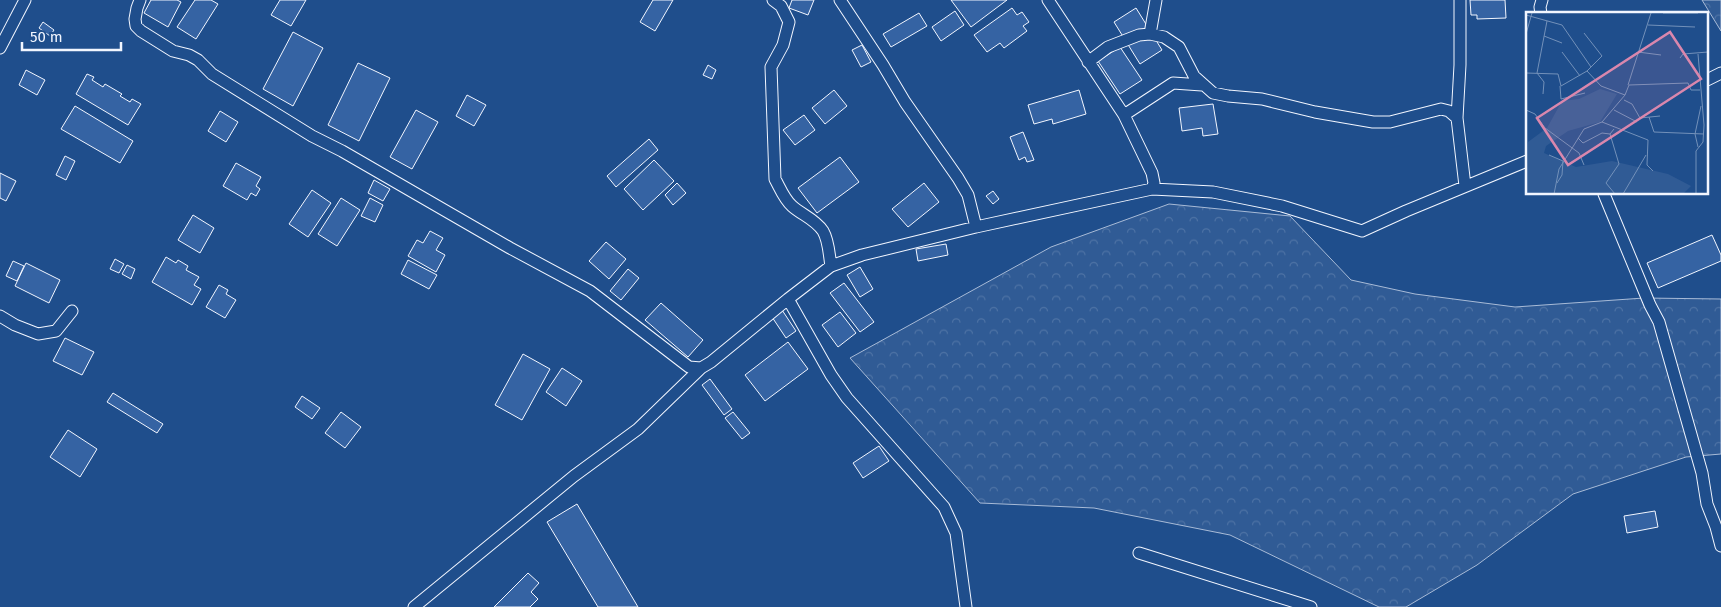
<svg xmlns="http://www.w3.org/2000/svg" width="1721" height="607" font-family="'Fira Sans',sans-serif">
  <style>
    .forest { fill: url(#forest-crowns); stroke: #a8bbd7 }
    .building { fill: #3563a3; stroke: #f2f6ff }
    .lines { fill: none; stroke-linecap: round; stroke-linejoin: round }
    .street-casing { stroke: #f2f6ff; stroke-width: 13 }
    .street { stroke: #1f4e8c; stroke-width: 11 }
    .inset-road { fill: none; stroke: #7391ba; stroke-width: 1 }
    .view { fill: #da87ad; fill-opacity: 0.15; stroke: #da87ad; stroke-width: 2.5 }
    .inset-edge { fill: none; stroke: #f2f6ff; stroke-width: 2.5 }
  </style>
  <defs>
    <pattern id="forest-crowns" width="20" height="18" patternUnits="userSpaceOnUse" patternTransform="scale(1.25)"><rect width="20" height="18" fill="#305b95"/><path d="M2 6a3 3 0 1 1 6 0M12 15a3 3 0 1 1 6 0" fill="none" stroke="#4e73a5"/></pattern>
  </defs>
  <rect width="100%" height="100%" fill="#1f4e8c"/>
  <path class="forest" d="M 1702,0 L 1721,0 L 1721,31 Z
    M 1169,204 L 1290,216 L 1351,280 L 1415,294 L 1515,307 L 1644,298 L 1721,299 L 1721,454 L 1686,457 L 1573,494 L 1477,565 L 1406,607 L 1379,607 L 1230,535 L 1094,508 L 980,503 L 850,358 L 1051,247 Z"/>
  <path class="building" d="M 151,0 L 177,0 L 181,2 L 168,27 L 144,13 Z
    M 195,0 L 211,0 L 218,4 L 196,39 L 177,27 Z
    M 280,0 L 306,0 L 291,26 L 271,15 Z
    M 653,0 L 673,0 L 655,31 L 640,22 Z
    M 792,0 L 814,0 L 808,15 L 789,8 Z
    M 951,0 L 1007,0 L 971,27 Z
    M 1470,0 L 1505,0 L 1506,18 L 1477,19 L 1477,15 L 1471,15 Z
    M 1012,8 L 1017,15 L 1022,12 L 1029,22 L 1023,26 L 1027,31 L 1004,48 L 1000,43 L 987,52 L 974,35 Z
    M 1136,8 L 1162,50 L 1140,64 L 1114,22 Z
    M 955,11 L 964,25 L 941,41 L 932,27 Z
    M 919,13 L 927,26 L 891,47 L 883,34 Z
    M 43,22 L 54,30 L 50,36 L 39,28 Z
    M 293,32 L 323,48 L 293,106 L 263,89 Z
    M 862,45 L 871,62 L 861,67 L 852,50 Z
    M 1120,47 L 1142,80 L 1120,94 L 1098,61 Z
    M 358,63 L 390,78 L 359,141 L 328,125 Z
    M 708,65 L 716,70 L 712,79 L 703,75 Z
    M 26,70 L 45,80 L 37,95 L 19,85 Z
    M 87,74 L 94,77 L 92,80 L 103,87 L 105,84 L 122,94 L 120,96 L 130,102 L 132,99 L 141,104 L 128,125 L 76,94 Z
    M 834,90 L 847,106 L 825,124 L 812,108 Z
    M 1079,90 L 1086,114 L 1053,124 L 1052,119 L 1034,124 L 1028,105 Z
    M 467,95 L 486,105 L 474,126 L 456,116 Z
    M 1213,104 L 1218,134 L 1203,136 L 1202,128 L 1182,131 L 1179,108 Z
    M 75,106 L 133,141 L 120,163 L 61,129 Z
    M 416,110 L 438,122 L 412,169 L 390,157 Z
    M 220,111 L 238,122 L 226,142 L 208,131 Z
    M 804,115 L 815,130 L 795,145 L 783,130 Z
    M 1023,132 L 1034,160 L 1027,162 L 1025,157 L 1019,160 L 1010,137 Z
    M 649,139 L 658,150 L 616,187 L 607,176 Z
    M 65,156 L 75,161 L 66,180 L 56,175 Z
    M 840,157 L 859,182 L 817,213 L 798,188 Z
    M 654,160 L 674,181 L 643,210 L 624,189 Z
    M 236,163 L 261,177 L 256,186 L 260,189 L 256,196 L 251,193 L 247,200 L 223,186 Z
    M 0,173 L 16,181 L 6,201 L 0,198 Z
    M 374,180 L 390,189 L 383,201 L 368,193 Z
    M 677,183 L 686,193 L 673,205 L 665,195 Z
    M 924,183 L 939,202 L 908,227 L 892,209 Z
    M 312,190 L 331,203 L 308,237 L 289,224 Z
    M 993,191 L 999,199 L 993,204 L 986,196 Z
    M 341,198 L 360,210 L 337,246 L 318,234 Z
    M 370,198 L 383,205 L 375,222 L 361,216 Z
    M 193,215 L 214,228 L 200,253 L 178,240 Z
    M 430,231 L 443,238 L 436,250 L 445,255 L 436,272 L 408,256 L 417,240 L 423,243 Z
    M 1712,235 L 1721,255 L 1721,261 L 1658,288 L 1647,263 Z
    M 606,242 L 626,259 L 609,279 L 589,261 Z
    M 946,244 L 948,255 L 918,261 L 916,249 Z
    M 166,257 L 176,263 L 178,260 L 188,266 L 186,270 L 199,277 L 194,285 L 201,289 L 192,305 L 152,282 Z
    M 115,259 L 124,264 L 119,273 L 110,269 Z
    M 408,260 L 437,275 L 429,289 L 401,274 Z
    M 13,261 L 24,266 L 17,281 L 6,276 Z
    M 26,263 L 60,280 L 49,303 L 15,286 Z
    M 127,265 L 135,269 L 131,279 L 122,274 Z
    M 860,267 L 873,289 L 860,297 L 847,275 Z
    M 628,269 L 639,278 L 621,300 L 610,291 Z
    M 844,283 L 874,322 L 860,332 L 830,293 Z
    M 219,285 L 228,290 L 226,294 L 236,300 L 225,318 L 206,307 Z
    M 661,303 L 703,340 L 688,357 L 645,320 Z
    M 782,310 L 796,331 L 786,338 L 772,317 Z
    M 840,312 L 856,333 L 838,347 L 822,325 Z
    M 65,338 L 94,352 L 82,375 L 53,361 Z
    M 788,342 L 808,369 L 765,401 L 745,375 Z
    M 523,354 L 550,369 L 522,420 L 495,405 Z
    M 562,368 L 582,381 L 566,406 L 546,392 Z
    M 710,379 L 732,409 L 724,415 L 702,385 Z
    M 113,393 L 163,424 L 157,433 L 107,402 Z
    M 302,396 L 320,408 L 312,419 L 295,407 Z
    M 341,412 L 361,427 L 345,448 L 325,433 Z
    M 733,412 L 750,433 L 742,439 L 725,418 Z
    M 68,430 L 97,449 L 80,477 L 50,457 Z
    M 879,446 L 889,461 L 863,478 L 853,463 Z
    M 577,504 L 638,607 L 598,607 L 547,522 Z
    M 1655,511 L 1658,527 L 1627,533 L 1624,516 Z
    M 528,573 L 539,583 L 531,592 L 538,599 L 530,607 L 494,607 Z"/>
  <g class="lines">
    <g class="street-casing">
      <path id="street" d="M 140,0 L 137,8 L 135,19 L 136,26 L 141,31 L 173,51 L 189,55 L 198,60 L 212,74 L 312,136 L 342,151 L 510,248 L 590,291 L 689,367 L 701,368 L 711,362 L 788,299
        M 773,0 L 781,6 L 789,22 L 783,45 L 771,67 L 775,179 C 780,188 784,199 792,206 C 802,215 815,219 823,231 C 829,241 829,255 831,266
        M 840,0 L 883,65 L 905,102 L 958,178 L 968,195 L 976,227
        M 1048,0 L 1124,115 L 1152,173 L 1154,183 L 1152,189
        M 1541,14 L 1540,7 L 1542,0
        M 1150,34 L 1156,0
        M 0,48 L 25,0
        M 1088,62 L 1108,47 L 1139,35 L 1150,34 L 1164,37 L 1179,47 L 1194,76 L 1213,93 L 1228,96 L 1262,99 L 1315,112 L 1373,122 L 1390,122 L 1441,109 L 1449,111 L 1457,118 L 1465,186
        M 1707,80 L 1721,73
        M 1124,115 L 1173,83 L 1202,85
        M 1457,118 L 1460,65 L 1460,0
        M 1604,194 L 1650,305 L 1659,322 L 1702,473 L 1707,504 L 1716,527 L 1721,546
        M 0,316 L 15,325 L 38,334 L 56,331 L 72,311
        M 1139,553 L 1311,607
        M 414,607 L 574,476 L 638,429 L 701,368
        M 966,607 L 956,533 L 944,507 L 847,398 L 831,375 L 788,299 L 831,266 L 862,255 L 976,227 L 1152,189 L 1213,192 L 1282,206 L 1362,231 L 1406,211 L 1527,161"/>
    </g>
    <use href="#street" class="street"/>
  </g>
  <g transform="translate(1526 12)">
    <rect width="182" height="182" fill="#1f4e8c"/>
    <path d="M 74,77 L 91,82 L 74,110 L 42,119 L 20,134 L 18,141 L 50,155 L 86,149 L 142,162 L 165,174 L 157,182 L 0,182 L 2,130 L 21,116 L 36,89 L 53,87 Z" fill="#305b95"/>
    <path class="inset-road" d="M 137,1 L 172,1M 0,3 L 36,13 L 65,55M 122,13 L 169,15M 58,21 L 76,44 L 61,59M 0,22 L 6,1M 18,24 L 36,31M 36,40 L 54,64M 112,40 L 135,43M 154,46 L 157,42 L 182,40M 0,61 L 32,62 L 35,74 L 61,59 L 75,74 L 99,83 L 76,110 L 58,117 L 33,157 L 28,182M 102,73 L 125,1M 34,74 L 35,87 L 59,81M 17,82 L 18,70 L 11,61 L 21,9M 99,83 L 103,73 L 162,71 L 165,78 L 174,78M 98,88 L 106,92 L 114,106 L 134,104M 0,98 L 9,102 L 19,116 L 53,141 L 58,153M 88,98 L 111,110M 123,105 L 128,120 L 178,122M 76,110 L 122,128 L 121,153 L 127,159M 84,122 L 93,152 L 80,171 L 89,182M 52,126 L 57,131 L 76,121 L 84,122 L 88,117M 172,135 L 169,122 L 175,94M 23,143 L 37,149 L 36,163 L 31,171M 97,182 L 120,143M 170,182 L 170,139 L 177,130 L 178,113 L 172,42"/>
    <path class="view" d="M 144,20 L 175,67 L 42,153 L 11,106 Z"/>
    <rect width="182" height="182" class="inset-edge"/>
  </g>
  <path d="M22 42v8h99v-8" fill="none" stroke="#f2f6ff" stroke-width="2.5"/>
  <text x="30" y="42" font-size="15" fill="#f2f6ff" stroke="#1f4e8c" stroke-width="4" paint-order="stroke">50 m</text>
</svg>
